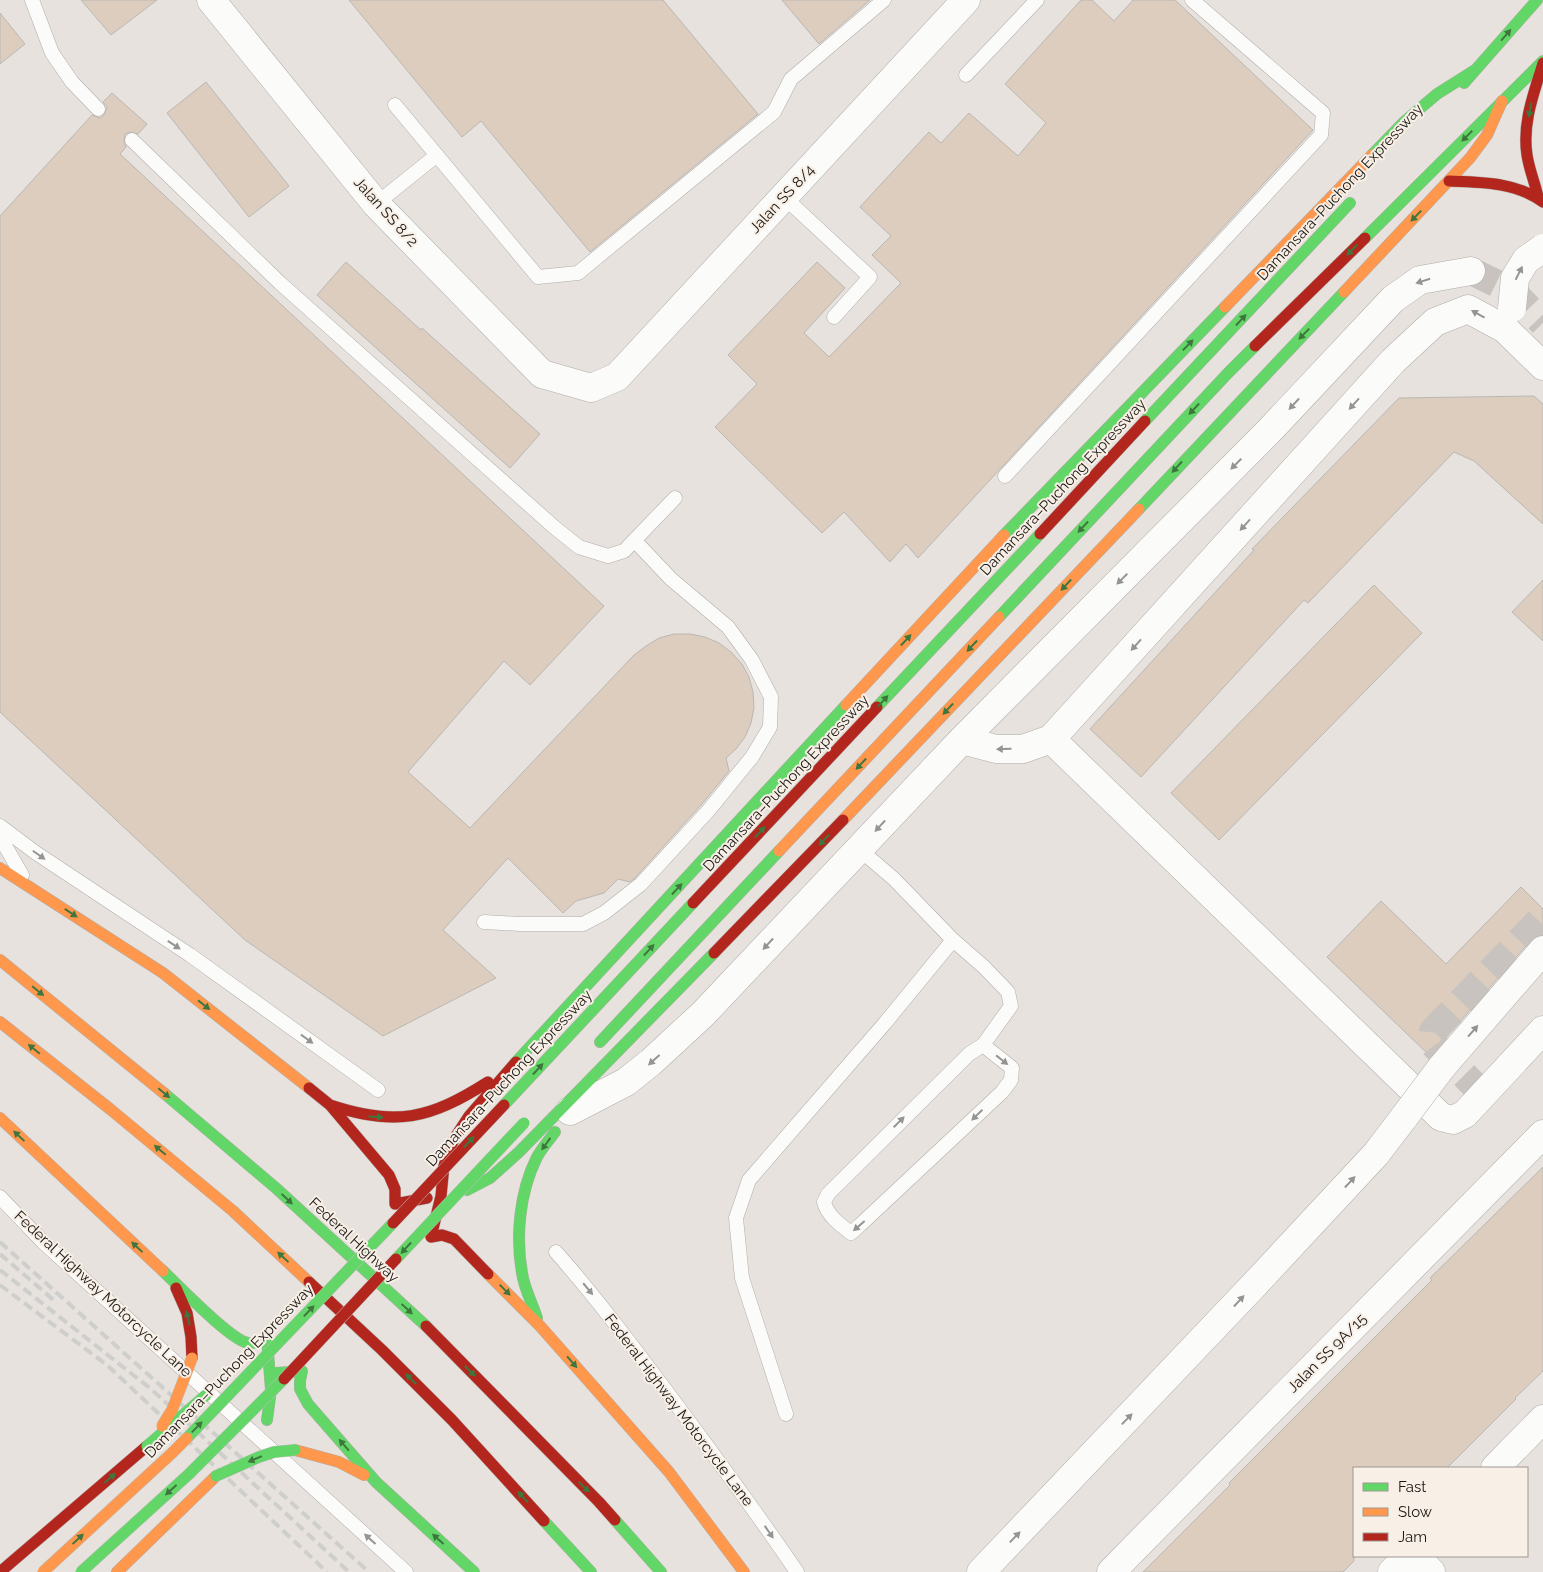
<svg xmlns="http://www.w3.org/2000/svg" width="1543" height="1572" font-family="Raleway,sans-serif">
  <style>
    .building { fill: #dccdbe; stroke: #bab7b3 }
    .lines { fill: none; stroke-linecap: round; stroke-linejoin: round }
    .street-tunnel { stroke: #c8c3bf; stroke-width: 28; stroke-dasharray: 28 14; stroke-linecap: butt }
    .lane-casing { stroke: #b1ada9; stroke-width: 15 }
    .street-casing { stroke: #b1ada9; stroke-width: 29 }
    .fast-casing { stroke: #b1ada9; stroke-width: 12 }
    .slow-casing { stroke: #b1ada9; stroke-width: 12 }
    .jam-casing { stroke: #b1ada9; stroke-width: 12 }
    .lane { stroke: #fbfbfa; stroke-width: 14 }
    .street { stroke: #fbfbfa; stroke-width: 28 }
    .fast { stroke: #63d668; stroke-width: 11 }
    .slow { stroke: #ff974d; stroke-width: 11 }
    .jam { stroke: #b3261e; stroke-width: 11 }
    .rail { stroke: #cececc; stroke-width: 4; stroke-dasharray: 10 5; stroke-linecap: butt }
    .street-bridge-casing { stroke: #b1ada9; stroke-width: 29; stroke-linecap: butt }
    .fast-bridge-casing { stroke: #bfbdbb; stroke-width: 12; stroke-linecap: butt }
    .slow-bridge-casing { stroke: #bfbdbb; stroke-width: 12; stroke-linecap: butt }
    .jam-bridge-casing { stroke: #bfbdbb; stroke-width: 12; stroke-linecap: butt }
    .street-bridge { stroke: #fbfbfa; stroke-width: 28 }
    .fast-bridge { stroke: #63d668; stroke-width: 11 }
    .slow-bridge { stroke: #ff974d; stroke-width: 11 }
    .jam-bridge { stroke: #b3261e; stroke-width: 11 }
    .oneway { fill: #3e763e }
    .oneway2 { fill: #959492 }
    .labels { text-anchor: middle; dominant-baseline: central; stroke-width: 4; stroke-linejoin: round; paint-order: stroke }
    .street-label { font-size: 15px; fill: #191613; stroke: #f8efe6 }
  </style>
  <rect width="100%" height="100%" fill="#e7e2dd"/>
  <path class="building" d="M 81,0 L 157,0 L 111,35 Z
    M 349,0 L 663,0 L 758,114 L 590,252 L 481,121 L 462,137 Z
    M 782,0 L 870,0 L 819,44 Z
    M 1081,0 L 1092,0 L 1114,21 L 1133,0 L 1175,0 L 1313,130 L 918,558 L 906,544 L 890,562 L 844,512 L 822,533 L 715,427 L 757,384 L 728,355 L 817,262 L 845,288 L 804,333 L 829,357 L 901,283 L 872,255 L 891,236 L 860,207 L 929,132 L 941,143 L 969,113 L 1018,156 L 1046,123 L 1005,84 Z
    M 0,13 L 25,44 L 0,64 Z
    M 206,82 L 289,186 L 249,217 L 167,113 Z
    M 112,93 L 147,124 L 138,134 L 130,132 L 125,134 L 124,142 L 126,147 L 120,154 L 604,606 L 530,685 L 504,661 L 408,772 L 470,828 L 634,655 L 646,646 L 659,638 L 674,634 L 690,634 L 705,637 L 719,643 L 731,652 L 742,664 L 749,677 L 753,692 L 754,708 L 751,723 L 745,737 L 736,749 L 726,758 L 729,771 L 701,805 L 635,878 L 630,882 L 618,879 L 604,893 L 576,901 L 563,913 L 508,858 L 443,930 L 496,978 L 383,1036 L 245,940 L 0,712 L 0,216 L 92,115 L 100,118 L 104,115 L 107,107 L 103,102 Z
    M 346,262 L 421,330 L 422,328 L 540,434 L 510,468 L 317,295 Z
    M 1534,396 L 1543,404 L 1543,524 L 1474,461 L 1454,452 L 1308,603 L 1304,600 L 1141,777 L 1090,729 L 1254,550 L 1252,549 L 1399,398 Z
    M 1543,580 L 1543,641 L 1512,612 Z
    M 1374,585 L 1422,633 L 1219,840 L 1171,793 Z
    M 1521,887 L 1543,909 L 1543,935 L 1537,935 L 1531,940 L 1430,1056 L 1327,957 L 1381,901 L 1446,964 Z
    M 1543,1167 L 1543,1371 L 1515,1398 L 1516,1399 L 1447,1468 L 1354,1468 L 1354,1561 L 1343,1572 L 1143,1572 L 1230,1485 L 1229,1483 L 1432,1280 L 1430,1278 Z"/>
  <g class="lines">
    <path class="street-tunnel" d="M 1471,271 L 1512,291 L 1543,323
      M 1484,1095 L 1435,1046 L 1432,1042 L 1433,1031 L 1543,917"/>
    <g class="lane-casing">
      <path id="lane" d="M 32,0 L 52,53 L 72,82 L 98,109
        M 966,75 L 1037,0
        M 395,105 L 538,277 L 578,273 L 774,112 L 791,79 L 884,0
        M 132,140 L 280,283 L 554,527 L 579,547 L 608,556 L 624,551 L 675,498
        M 784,197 L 870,277 L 834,317
        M 376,204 L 437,155
        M 1005,476 L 1321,135 L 1323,113 L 1192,0
        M 0,826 L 36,853 L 190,955 L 378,1090
        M 0,837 L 22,875
        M 859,849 L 894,879 L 953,940 L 984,967 L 1008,992 L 1011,1006 L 983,1045 L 969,1054 L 828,1194 L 824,1202 C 827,1215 840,1225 851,1233 L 860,1225 L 1002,1092 L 1011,1080 L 1012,1068 L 983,1045
        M 484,922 L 520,924 L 583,924 L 604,913 L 641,884 L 708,811 L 752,757 L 770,727 L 771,697 L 752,660 L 728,627 L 671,579 L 635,541
        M 0,1197 L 43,1242 L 406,1572
        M 556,1252 C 600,1302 639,1355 679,1408 C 719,1462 759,1516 797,1572
        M 786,1414 L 742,1278 L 736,1218 L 749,1180 L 885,1023 L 953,940"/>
    </g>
    <g class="street-casing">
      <path id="street" d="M 211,0 L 376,204 L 542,374 L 591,388 L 617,377 L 966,0
        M 1543,366 L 1505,329 L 1468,309 L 1435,322 L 1393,361 L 1051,739 L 1441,1117 L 1453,1120 L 1465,1114 L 1543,1030
        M 962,740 L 1271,429 L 1393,299 L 1420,280 L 1471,271
        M 1441,1068 L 1543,950
        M 570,1111 L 626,1082 L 651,1062 L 703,1014 L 962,740 L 996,749 L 1023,749 L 1051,739
        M 1495,1468 L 1543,1419
        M 1415,1556 L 1431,1572
        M 981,1572 L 1255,1284 L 1376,1154 L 1405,1116
        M 1111,1572 L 1543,1134
        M 1392,1572 L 1408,1556"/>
    </g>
    <g class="fast-casing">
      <path id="fast" d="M 1464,83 L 1537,0
        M 1372,155 L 1404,122 L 1437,94 L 1475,70
        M 1365,238 L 1543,61
        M 1145,421 L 1350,203
        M 1139,509 L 1344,292
        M 1004,535 L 1225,307
        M 999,617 L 1228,373 L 1255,346
        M 877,707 L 1040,534
        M 600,1042 L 779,851
        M 516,1062 L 846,705
        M 165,1094 L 277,1189 L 426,1326
        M 504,1105 L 693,903
        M 467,1190 L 490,1178 L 519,1152 L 714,953
        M 163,1271 C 179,1286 230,1340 248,1343 C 255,1344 261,1341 267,1339 L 271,1390 L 267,1420
        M 537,1318 C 533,1305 526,1292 523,1278 C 515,1239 519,1193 537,1157 C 542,1148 549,1140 555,1132
        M 276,1373 L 302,1371 L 300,1381 L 300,1389 L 308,1404 L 376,1482 L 474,1572
        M 615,1520 L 661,1572
        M 544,1521 L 591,1572"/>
    </g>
    <g class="slow-casing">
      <path id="slow" d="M 1344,292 L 1470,158 L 1487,135 L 1502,101
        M 1225,307 L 1372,155
        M 846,705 L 1004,535
        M 843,820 L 1139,509
        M 779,851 L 999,617
        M 0,868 L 163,973 L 309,1088
        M 0,960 L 165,1094
        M 0,1022 L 110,1109 L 233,1211 L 309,1282
        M 0,1118 L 163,1271
        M 488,1274 L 540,1326 L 669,1472 L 744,1572
        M 295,1450 L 339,1462 L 364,1475
        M 117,1572 L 216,1476"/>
    </g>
    <g class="jam-casing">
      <path id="jam" d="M 1449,181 C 1481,182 1516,182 1543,202
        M 1538,197 C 1535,183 1529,169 1527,155 C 1522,123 1534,93 1543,63
        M 1255,346 L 1365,238
        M 1040,534 L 1145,421
        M 693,903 L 877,707
        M 714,953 L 843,820
        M 309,1088 L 330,1105 L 389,1175 L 395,1189 L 395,1204 L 427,1198
        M 330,1105 C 396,1127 430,1119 488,1082
        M 488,1274 L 454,1239 L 442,1235 L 431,1237 L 441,1196 L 444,1165 L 454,1139 L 469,1116 L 516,1062
        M 309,1282 L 382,1350 L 452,1420 L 544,1521
        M 176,1288 L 187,1313 L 191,1337 L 192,1358
        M 426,1326 L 599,1502 L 615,1520
        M 0,1572 L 147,1446"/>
    </g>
    <use href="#lane" class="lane"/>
    <use href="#street" class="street"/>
    <use href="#fast" class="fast"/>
    <use href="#slow" class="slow"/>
    <use href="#jam" class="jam"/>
    <path class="rail" d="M 0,1242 L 369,1572
      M 0,1254 L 57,1303
      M 0,1270 L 151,1389 L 349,1572
      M 0,1285 L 107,1365 L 327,1572"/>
    <g class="street-bridge-casing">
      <path id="street-bridge" d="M 1512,308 L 1515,278 L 1526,260 L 1543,248
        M 1405,1116 L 1441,1068"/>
    </g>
    <g class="fast-bridge-casing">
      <path id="fast-bridge" d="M 396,1259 L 524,1123
        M 187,1438 L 393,1223
        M 147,1446 L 206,1395
        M 216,1476 L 259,1457 L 274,1452 L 295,1450
        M 81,1572 L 189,1474 L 284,1379"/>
    </g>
    <g class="slow-bridge-casing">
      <path id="slow-bridge" d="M 162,1426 L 172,1410 L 192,1358
        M 43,1572 L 172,1453 L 187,1438"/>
    </g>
    <g class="jam-bridge-casing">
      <path id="jam-bridge" d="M 393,1223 L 504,1105
        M 284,1379 L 396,1259"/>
    </g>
    <use href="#street-bridge" class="street-bridge"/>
    <use href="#fast-bridge" class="fast-bridge"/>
    <use href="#slow-bridge" class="slow-bridge"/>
    <use href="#jam-bridge" class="jam-bridge"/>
  </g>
  <defs><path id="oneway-solid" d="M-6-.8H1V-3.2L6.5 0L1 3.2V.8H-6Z" transform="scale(1.25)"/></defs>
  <g class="oneway">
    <use href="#oneway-solid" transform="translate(1506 35) rotate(-49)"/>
    <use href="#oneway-solid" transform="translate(1530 110) rotate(101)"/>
    <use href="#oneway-solid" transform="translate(1467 136) rotate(135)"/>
    <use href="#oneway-solid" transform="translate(1416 216) rotate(134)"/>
    <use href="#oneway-solid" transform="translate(1352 250) rotate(135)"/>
    <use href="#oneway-solid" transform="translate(1241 320) rotate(-47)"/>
    <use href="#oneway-solid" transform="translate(1304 334) rotate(134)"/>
    <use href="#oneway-solid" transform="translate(1188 345) rotate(-46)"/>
    <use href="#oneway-solid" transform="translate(1194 409) rotate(133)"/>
    <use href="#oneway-solid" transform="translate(1177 467) rotate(133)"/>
    <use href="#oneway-solid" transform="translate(1083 527) rotate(133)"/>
    <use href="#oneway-solid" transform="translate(1066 585) rotate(133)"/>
    <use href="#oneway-solid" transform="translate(906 640) rotate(-47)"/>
    <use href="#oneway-solid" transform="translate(972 646) rotate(133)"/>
    <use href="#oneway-solid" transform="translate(883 701) rotate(-47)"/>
    <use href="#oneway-solid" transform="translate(948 709) rotate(133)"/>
    <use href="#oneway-solid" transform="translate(861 764) rotate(133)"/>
    <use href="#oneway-solid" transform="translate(760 832) rotate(-47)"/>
    <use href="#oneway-solid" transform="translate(824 840) rotate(133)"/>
    <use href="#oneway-solid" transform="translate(677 889) rotate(-47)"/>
    <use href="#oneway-solid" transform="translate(71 913) rotate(33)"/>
    <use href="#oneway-solid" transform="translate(649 950) rotate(-47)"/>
    <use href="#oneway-solid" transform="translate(38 991) rotate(39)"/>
    <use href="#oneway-solid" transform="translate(204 1005) rotate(38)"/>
    <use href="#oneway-solid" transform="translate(34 1049) rotate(-141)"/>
    <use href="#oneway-solid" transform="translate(538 1069) rotate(-47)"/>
    <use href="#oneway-solid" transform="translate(164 1093) rotate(40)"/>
    <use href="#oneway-solid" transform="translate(376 1117) rotate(4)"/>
    <use href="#oneway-solid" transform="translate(19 1136) rotate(-137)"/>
    <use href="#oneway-solid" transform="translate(469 1142) rotate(-47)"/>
    <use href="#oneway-solid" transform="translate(546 1144) rotate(126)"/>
    <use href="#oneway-solid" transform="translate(160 1150) rotate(-140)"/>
    <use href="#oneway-solid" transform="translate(287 1199) rotate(43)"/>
    <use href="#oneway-solid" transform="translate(137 1247) rotate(-137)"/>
    <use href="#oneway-solid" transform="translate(406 1248) rotate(133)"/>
    <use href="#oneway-solid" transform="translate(283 1257) rotate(-137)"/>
    <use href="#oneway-solid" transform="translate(505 1290) rotate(45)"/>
    <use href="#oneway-solid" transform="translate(407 1309) rotate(43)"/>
    <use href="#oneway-solid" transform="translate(309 1311) rotate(-46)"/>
    <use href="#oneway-solid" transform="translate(188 1318) rotate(-103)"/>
    <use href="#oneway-solid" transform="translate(572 1362) rotate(49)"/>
    <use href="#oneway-solid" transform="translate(470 1371) rotate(45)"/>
    <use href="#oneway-solid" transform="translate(411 1379) rotate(-135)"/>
    <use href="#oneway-solid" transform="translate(197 1427) rotate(-46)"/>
    <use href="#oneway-solid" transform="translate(344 1445) rotate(-131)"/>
    <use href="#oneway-solid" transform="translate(255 1459) rotate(157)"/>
    <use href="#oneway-solid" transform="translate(110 1478) rotate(-41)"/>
    <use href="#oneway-solid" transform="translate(584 1487) rotate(45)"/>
    <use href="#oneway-solid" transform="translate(171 1490) rotate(138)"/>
    <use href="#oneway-solid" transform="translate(523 1497) rotate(-133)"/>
    <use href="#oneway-solid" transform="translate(78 1539) rotate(-43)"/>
    <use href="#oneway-solid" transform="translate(438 1539) rotate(-138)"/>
  </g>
  <g class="oneway2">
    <use href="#oneway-solid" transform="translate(1519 273) rotate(-63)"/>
    <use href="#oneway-solid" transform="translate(1423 281) rotate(162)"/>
    <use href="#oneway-solid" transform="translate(1478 314) rotate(-151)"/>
    <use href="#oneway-solid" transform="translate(1294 404) rotate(133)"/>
    <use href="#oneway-solid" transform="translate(1354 404) rotate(132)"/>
    <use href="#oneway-solid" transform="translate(1236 464) rotate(135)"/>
    <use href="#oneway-solid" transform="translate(1245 525) rotate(132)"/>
    <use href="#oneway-solid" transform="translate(1122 579) rotate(135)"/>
    <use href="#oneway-solid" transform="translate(1136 645) rotate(132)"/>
    <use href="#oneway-solid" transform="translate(1004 749) rotate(179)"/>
    <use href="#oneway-solid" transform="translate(880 826) rotate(133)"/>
    <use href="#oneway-solid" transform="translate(39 855) rotate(35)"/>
    <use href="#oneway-solid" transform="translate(768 944) rotate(133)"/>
    <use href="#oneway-solid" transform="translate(174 945) rotate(33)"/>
    <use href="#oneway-solid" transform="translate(1473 1031) rotate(-49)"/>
    <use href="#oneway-solid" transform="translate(307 1039) rotate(36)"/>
    <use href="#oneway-solid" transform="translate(654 1060) rotate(138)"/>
    <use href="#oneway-solid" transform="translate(1002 1060) rotate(38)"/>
    <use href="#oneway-solid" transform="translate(977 1115) rotate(136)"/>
    <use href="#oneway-solid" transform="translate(899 1122) rotate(-45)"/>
    <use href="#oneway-solid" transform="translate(1350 1182) rotate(-47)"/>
    <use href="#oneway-solid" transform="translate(859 1226) rotate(139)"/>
    <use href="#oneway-solid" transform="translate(588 1289) rotate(50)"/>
    <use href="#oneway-solid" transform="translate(1239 1301) rotate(-47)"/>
    <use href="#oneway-solid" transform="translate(1127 1419) rotate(-46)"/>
    <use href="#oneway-solid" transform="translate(769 1532) rotate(55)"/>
    <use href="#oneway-solid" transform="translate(1015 1537) rotate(-46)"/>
    <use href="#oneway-solid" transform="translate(370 1539) rotate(-138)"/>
  </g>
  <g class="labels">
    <g class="street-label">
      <text transform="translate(1340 192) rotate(-47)">Damansara–Puchong Expressway</text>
      <text transform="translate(782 199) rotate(-47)">Jalan SS 8/4</text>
      <text transform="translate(386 212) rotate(48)">Jalan SS 8/2</text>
      <text transform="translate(1063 487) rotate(-47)">Damansara–Puchong Expressway</text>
      <text transform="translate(786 783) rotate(-47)">Damansara–Puchong Expressway</text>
      <text transform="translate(509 1078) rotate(-47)">Damansara–Puchong Expressway</text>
      <text transform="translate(354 1240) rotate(43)">Federal Highway</text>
      <text transform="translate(103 1294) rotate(43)">Federal Highway Motorcycle Lane</text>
      <text transform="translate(1327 1353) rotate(-45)">Jalan SS 9A/15</text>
      <text transform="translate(229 1371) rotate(-46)">Damansara–Puchong Expressway</text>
      <text transform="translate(679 1410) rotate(53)">Federal Highway Motorcycle Lane</text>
    </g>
  </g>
  <rect x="1353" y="1467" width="175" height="90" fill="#f8efe6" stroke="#9f9892"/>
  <rect x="1363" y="1483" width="25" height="8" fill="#63d668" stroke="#9f9892"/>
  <text x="1398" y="1492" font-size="15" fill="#191613">Fast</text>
  <rect x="1363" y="1508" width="25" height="8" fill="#ff974d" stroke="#9f9892"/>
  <text x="1398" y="1517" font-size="15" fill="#191613">Slow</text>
  <rect x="1363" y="1533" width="25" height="8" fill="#b3261e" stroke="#9f9892"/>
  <text x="1398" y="1542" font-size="15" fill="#191613">Jam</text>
</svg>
